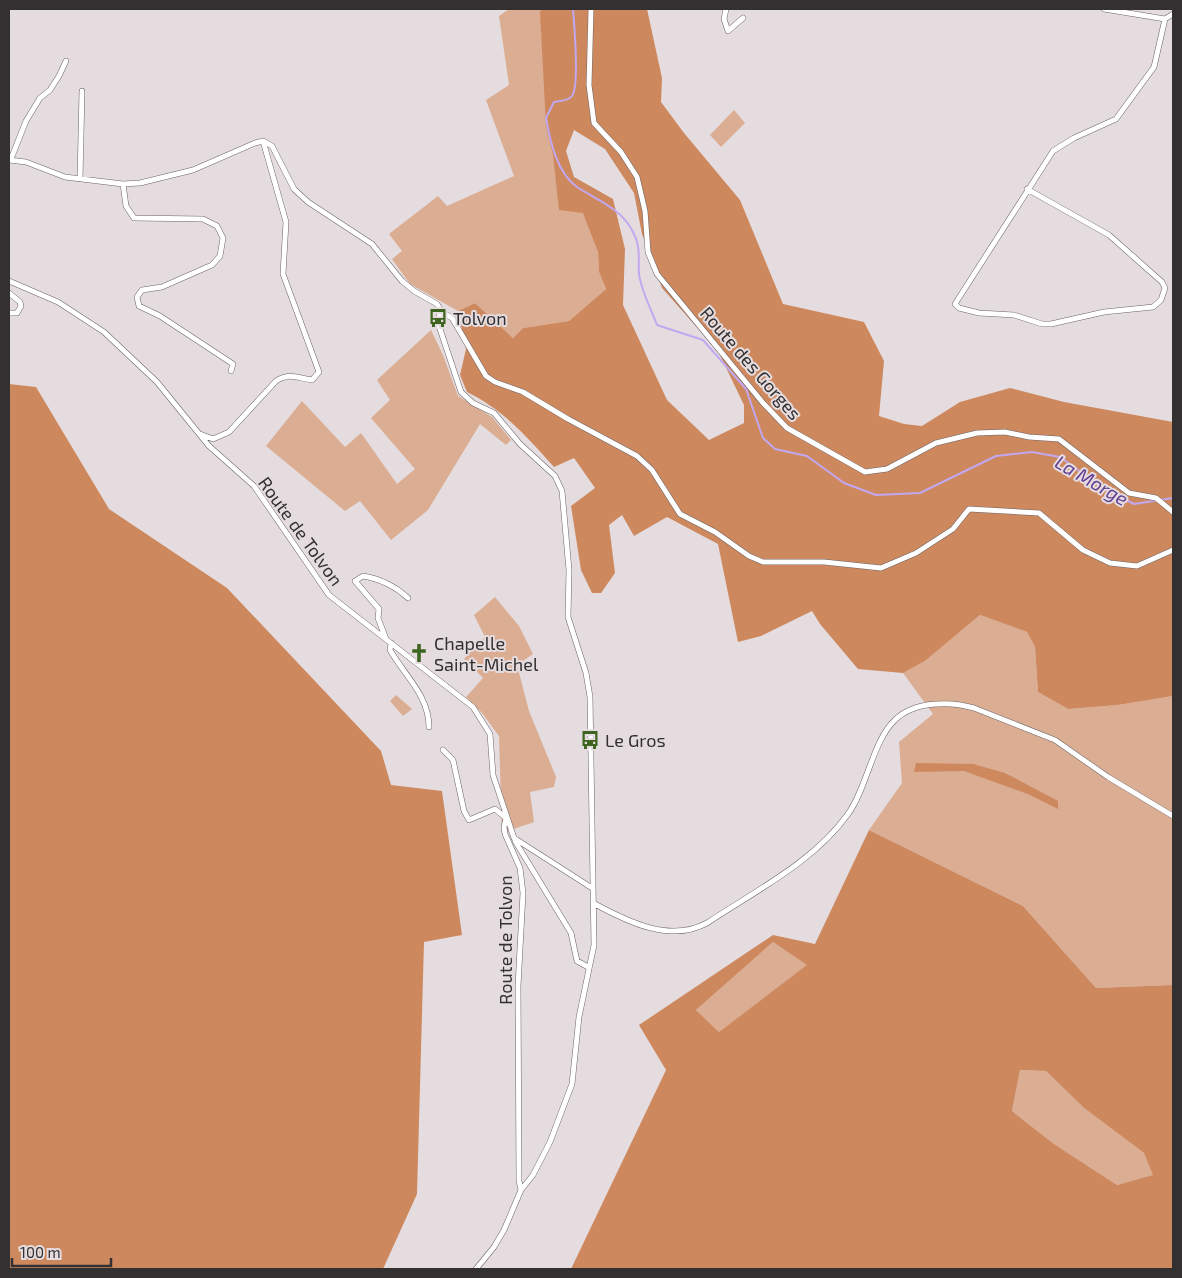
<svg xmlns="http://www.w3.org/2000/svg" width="1182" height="1278" font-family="'Exo 2',sans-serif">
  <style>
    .green { fill: #dbad92 }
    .forest { fill: #ce885e; fill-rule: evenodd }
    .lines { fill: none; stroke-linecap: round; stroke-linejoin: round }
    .stream { stroke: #c1a8f0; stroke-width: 2 }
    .minor-casing { stroke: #6b6466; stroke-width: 6 }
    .minor { stroke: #fff; stroke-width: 5 }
    .labels { text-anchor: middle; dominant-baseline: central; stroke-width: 4; stroke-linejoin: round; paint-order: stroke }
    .poi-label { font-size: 18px; fill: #333031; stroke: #e5dcdf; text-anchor: start }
    .street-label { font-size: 18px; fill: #333031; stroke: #e5dcdf }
    .water-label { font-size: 19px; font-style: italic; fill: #613f92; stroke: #e5dcdf }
  </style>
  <rect width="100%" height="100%" fill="#e5dcdf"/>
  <path class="green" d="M 509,9 L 562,9 L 545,101 L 598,252 L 599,272 L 606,289 L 569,321 L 523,328 L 513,338 L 475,303 L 458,311 L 410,284 L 392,259 L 402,251 L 389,234 L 438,196 L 447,206 L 514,176 L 486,100 L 509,85 L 499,16 Z
    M 734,110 L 745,123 L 721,147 L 710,135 Z
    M 431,330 L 443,355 L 458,396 L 492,417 L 511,440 L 506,445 L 480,424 L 428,510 L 391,540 L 360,501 L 345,511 L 266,446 L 302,401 L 345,447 L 361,433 L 397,484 L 415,469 L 371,418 L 390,400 L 377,380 Z
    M 495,597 L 519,626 L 533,654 L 517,665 L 529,711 L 556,777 L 554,787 L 530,792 L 534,822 L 502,833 L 499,736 L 482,713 L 466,697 L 483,678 L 464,659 L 485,637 L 474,615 Z
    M 980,615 L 1027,632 L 1035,647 L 1038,692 L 1068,709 L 1118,705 L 1173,696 L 1173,985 L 1096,988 L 1023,906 L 869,830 L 902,783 L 899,742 L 933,714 L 903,673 L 925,661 Z
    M 396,695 L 412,709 L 403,716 L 390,701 Z
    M 773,942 L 808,965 L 719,1032 L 696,1010 Z
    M 1020,1070 L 1046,1071 L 1084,1108 L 1144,1153 L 1154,1175 L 1117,1185 L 1054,1144 L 1012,1111 Z"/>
  <path class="forest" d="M 542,9 L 647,9 L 662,78 L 661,102 L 684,133 L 740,200 L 783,304 L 864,322 L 884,361 L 879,416 L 904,424 L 922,426 L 960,402 L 1010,388 L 1064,402 L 1173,422 L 1173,696 L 1118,705 L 1068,709 L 1038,692 L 1035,647 L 1027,632 L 980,615 L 925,661 L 903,673 L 858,669 L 820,624 L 812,611 L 761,636 L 738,642 L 718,544 L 667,517 L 634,536 L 622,515 L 609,525 L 615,573 L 601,593 L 592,593 L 581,570 L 571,506 L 595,488 L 574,458 L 554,467 C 526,436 505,411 467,392 L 460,375 L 466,349 L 458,311 L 475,303 L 513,338 L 523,328 L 569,321 L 606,289 L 599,272 L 598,252 L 583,213 L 559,210 L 553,155 L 546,126 L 540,12 ZM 574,130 L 605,149 L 634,193 L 642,234 L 662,288 L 718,351 L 744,405 L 744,423 L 709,440 L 667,400 L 623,305 L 625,249 L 613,199 L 574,177 L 566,151 Z
    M 9,384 L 36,387 L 109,509 L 227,588 L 381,751 L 391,785 L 442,791 L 462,935 L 424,942 L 417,1194 L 383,1269 L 9,1269 Z
    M 916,763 L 973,764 L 1005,773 L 1058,801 L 1058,809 L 1028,794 L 964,771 L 914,772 Z
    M 869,830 L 1023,906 L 1096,988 L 1173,985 L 1173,1269 L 571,1269 L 666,1070 L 639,1025 L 773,935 L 815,944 ZM 773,942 L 807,965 L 719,1032 L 696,1010 ZM 1020,1070 L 1046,1071 L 1084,1108 L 1144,1153 L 1153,1175 L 1117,1185 L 1054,1144 L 1012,1111 Z"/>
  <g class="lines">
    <path class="stream" d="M 573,9 C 574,24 580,85 572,96 C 568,101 560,101 554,102 L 546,118 C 550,141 557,173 577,187 C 597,200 622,209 633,232 C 641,246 638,259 639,274 C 641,290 651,309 657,325 L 703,340 L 746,389 L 763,438 L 775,449 L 807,456 L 844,483 L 876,495 L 920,493 L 996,456 L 1032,452 L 1060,457 L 1101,487 L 1134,504 L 1173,498"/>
    <g class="minor-casing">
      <path id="minor" d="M 591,9 L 589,85 L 594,123 L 621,152 L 637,177 L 645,211 L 648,252 L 657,274 L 763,403 L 787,428 L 865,472 L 887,469 L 936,443 L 977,433 L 1005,432 L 1029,437 L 1059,439 L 1129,493 L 1156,498 L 1173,512
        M 726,9 L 724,19 L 728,31 L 743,18
        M 1104,9 L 1165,19 L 1173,14
        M 11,159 L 26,121 L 40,98 L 50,90 L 59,76 L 66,61
        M 9,160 L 26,162 L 65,177 L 123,184 L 140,183 L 193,170 L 255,143 L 263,141 L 272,146 L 294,189 L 308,202 L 372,244 L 402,281 L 414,291 L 437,304 L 442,312 L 452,318 L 486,376 L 495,382 L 523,392 L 568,419 L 637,456 L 652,470 L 680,514 L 715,532 L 749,556 L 763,562 L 824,562 L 881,568 L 916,553 L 953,529 L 969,509 L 1039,513 L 1083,550 L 1110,563 L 1137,566 L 1173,550
        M 80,179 L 82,91
        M 123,184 L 126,206 L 134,218 L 203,219 L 217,226 L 223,238 L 220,256 L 212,265 L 162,287 L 142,290 L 137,297 L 139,306 L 160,316 L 233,364 L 231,371
        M 1027,189 L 1109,235 L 1162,282 L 1165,288 L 1161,300 L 1153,307 L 1104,312 L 1051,324 L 1042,324 L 1014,315 L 979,313 L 959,308 L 955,304 L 1053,151 L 1074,138 L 1116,119 L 1154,67 L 1165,19
        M 9,281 L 58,302 L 104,332 L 157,382 L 209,446 L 254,486 L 329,595 L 473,707 L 490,734 L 493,775 L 514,838 L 592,888
        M 9,293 L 20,302 L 21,306 L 17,313 L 9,313
        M 442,312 L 438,318 L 438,323 L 461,392 L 473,403 L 494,413 L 520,444 L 555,476 L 562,491 L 569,570 L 568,617 L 586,673 L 590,697 L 594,945 L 579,1017 L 572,1084 L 550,1142 L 533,1175 L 521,1190 L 504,1230 L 494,1247 L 476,1269
        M 200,434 L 213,439 L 229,432 L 276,381 C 290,372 297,378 312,380 L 319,372 L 283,274 L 286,222 L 263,141
        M 386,639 L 378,618 L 379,609 L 355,581 L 363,576 C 381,579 395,586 408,598
        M 391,643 L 390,650 C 405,676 429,696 429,727
        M 443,750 L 453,760 L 464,811 L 469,820 L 495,809 L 506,818
        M 506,818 L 504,827 L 505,834 L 520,868 L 523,893 L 518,986 L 519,1181 L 521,1190
        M 515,841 L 571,933 L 577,961 L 588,967
        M 593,903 C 628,922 670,943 707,923 C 755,891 814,862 848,814 C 867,788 873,740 895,720 C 914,701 950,701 974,708 L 1055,740 L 1108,777 L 1173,816"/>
    </g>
    <use href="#minor" class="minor"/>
  </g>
  <defs>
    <g id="bus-bare" transform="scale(1.5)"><path d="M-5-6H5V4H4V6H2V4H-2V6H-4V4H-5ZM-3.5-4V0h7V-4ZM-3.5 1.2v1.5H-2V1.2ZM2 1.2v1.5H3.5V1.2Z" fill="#3d6520" stroke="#e5dcdf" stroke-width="2.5" paint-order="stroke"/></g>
    <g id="church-bare" transform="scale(1.5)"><path d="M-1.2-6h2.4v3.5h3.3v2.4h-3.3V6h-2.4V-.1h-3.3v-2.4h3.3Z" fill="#3d6520" stroke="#e5dcdf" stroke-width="2.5" paint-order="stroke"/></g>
  </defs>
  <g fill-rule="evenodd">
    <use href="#bus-bare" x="438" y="318"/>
    <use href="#church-bare" x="419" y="653"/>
    <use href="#bus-bare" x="590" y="740"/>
  </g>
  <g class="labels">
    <g class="poi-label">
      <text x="453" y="318">Tolvon</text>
      <text x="434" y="643">Chapelle<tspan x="434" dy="21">Saint-Michel</tspan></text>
      <text x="605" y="740">Le Gros</text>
    </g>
    <g class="street-label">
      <text transform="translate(751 363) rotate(49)">Route des Gorges</text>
      <text transform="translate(301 531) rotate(54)">Route de Tolvon</text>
      <text transform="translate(505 940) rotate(-90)">Route de Tolvon</text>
    </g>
    <g class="water-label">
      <text transform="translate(1092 480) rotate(30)">La Morge</text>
    </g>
  </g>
  <rect width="1182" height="1278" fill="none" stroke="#333031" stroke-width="20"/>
  <path d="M12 1258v8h99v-8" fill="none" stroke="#333031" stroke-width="2.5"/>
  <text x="20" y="1258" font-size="15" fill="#333031" stroke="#e5dcdf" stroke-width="4" paint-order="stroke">100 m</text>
</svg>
